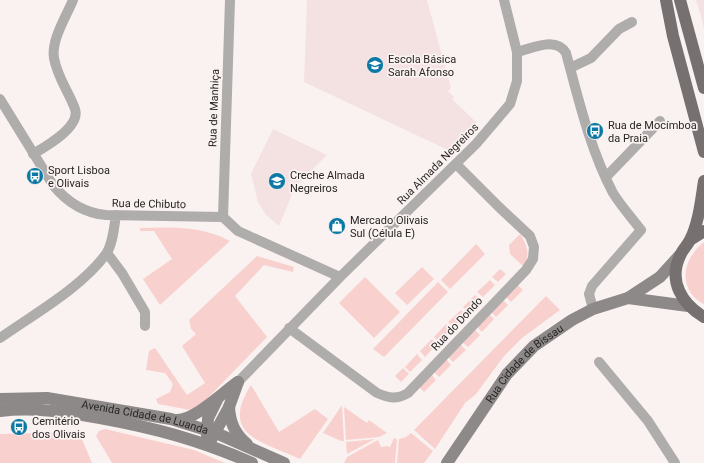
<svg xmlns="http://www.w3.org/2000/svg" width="704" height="463" font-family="Roboto,sans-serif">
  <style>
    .built { fill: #f3e2e1 }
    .green { fill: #f8d0cd }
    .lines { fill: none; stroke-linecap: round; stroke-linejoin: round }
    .street { stroke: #afacac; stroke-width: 10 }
    .secondary { stroke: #8e8989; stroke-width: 12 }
    .primary { stroke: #767070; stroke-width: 12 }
    .labels { text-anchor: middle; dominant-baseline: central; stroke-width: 3.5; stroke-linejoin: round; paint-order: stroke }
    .poi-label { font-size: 11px; fill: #282525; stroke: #faf2f1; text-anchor: start }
    .street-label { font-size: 11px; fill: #282525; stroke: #faf2f1 }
  </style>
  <rect width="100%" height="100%" fill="#faf2f1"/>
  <path class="built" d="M 307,0 L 427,0 L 451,88 L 448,91 L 454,97 L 452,99 L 477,123 L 450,151 L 304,82 Z
    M 696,0 L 704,0 L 704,29 L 701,16 Z
    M 273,129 L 327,155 L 295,187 L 279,226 L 266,215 L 258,202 L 251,174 Z"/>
  <path class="green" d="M 140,228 C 171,227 203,226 230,241 L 160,305 L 143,279 L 172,259 L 154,231 L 140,231 Z
    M 520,234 C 528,246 530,255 524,267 L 510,254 L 509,245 Z
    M 704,242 L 704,304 C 677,290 682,259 704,242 Z
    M 476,244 L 485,254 L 450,289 L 441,280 Z
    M 257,256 L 294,267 L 293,272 L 264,265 L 235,296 L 267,337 L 203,403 L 190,410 L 158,404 L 156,399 L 170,392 L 173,384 L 165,373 L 146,370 L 149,351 L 155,348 L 187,395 L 205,383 L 182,346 L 196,334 L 191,329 L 189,320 Z
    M 422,267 L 434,279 L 407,305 L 395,293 Z
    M 500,269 L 506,274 L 498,282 L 492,277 Z
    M 365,277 L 400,312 L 374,338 L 339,303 Z
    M 490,280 L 495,285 L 483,297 L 477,292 Z
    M 438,282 L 448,292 L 384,357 L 373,349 Z
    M 518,285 L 523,290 L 511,302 L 506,297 Z
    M 475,295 L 481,300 L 468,312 L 463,307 Z
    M 546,296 L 560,310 L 522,338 L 504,356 L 476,394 L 465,403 L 435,449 L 414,430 Z
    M 503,300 L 508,305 L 496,317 L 491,312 Z
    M 461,310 L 466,315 L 454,327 L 448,322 Z
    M 489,314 L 494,319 L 482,332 L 477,327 Z
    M 446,324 L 451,330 L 439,342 L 434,337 Z
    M 475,330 L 480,335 L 468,347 L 462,342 Z
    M 432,339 L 437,344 L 425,357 L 420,351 Z
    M 460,344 L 466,350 L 453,362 L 448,357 Z
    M 417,354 L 422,360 L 410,372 L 405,367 Z
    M 446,359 L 451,365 L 439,377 L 434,372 Z
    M 403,368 L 409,374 L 401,382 L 395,376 Z
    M 431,374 L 436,380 L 424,392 L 419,387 Z
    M 251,385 L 279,432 L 315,409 L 328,419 L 300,459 C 262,441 219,436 251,385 Z
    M 342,405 L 344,441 L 341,441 L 323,433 Z
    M 344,407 L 367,423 L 369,420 L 387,433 L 379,437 L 346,440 Z
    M 105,429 L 194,450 L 225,463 L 112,463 L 96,436 L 99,431 Z
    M 79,432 L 92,463 L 0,463 L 0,434 Z
    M 411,433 L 433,451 L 424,463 L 397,463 L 399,439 L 406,437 Z
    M 394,438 L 397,439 L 395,463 L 344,463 L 347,457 L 378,440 L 381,447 L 387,446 L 390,447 Z
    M 375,439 L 347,454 L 346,442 Z"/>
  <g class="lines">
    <path class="street" d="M 517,52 C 533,48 556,36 566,53 C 579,101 590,149 613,193 C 621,206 632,218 641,230 L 592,286 L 589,294 L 593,309
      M 570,68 L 591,58 L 619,29 L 632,22
      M 0,99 L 53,185 C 66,201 84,213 106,215 L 223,217 L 238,231 L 340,277
      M 33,154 C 45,147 81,127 75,109 C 69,92 57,77 54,58 C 51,40 66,17 73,0
      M 606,177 L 660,121
      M 223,217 L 230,0
      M 107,253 L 122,273 L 145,312 L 145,326
      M 289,328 L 377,393 C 389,398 396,400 408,393 L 526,270 L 533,259 L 534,247 L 530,236 L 499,207 L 456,164
      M 0,338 C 34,314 81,288 106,254 C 113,244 114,227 116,215
      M 599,362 L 648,421 L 675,463
      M 238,382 L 340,277 L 476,144 L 510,104 L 517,81 L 517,52 L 504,0"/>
    <g class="secondary">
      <path d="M 628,298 L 688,306"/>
      <path id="s1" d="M 0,399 L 47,398 L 171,419 L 216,433 L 284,463"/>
      <path d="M 229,407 C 230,423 235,434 247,444"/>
      <path d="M 0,411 C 34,407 66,412 100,418 C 155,428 200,440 252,463"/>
      <path d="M 177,420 C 195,420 222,393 238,382"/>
      <path d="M 207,437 L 208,418 L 217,400"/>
      <path d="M 211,440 L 229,407 L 238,382"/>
      <path id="s2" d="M 447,463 L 507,374 L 534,346 L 572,320 L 593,309 L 628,298 L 660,277 L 680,255"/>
    </g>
    <path class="primary" d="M 666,0 L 673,36 L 704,152
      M 680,0 L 704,88
      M 704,181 C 701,200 699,222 690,240 C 687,246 682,250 680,256 C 668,281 682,304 704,317
      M 690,240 L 704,231"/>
  </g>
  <defs>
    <g id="school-disc" transform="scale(0.9)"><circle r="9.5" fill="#0d78a3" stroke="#faf2f1"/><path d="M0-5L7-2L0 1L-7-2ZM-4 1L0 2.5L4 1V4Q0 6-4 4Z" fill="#fff"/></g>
    <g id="bus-disc" transform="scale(0.9)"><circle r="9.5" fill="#0d78a3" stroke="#faf2f1"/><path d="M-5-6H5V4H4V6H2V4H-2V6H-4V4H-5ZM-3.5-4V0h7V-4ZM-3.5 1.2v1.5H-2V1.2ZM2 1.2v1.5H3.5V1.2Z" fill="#fff"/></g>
    <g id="shop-disc" transform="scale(0.9)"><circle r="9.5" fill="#0d78a3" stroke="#faf2f1"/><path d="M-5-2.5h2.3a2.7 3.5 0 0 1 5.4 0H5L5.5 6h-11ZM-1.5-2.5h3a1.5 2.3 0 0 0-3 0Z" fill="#fff"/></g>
  </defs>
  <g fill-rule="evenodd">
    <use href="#school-disc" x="375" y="65"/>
    <use href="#bus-disc" x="595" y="131"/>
    <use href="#bus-disc" x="35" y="176"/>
    <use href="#school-disc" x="277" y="181"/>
    <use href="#shop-disc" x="337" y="226"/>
    <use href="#bus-disc" x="19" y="427"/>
  </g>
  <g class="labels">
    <g class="poi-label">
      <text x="388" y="59">Escola Básica<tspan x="388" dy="13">Sarah Afonso</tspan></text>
      <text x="608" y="125">Rua de Mocímboa<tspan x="608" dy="13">da Praia</tspan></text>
      <text x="48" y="170">Sport Lisboa<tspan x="48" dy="13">e Olivais</tspan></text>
      <text x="290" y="175">Creche Almada<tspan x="290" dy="13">Negreiros</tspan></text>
      <text x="350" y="220">Mercado Olivais<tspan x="350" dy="13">Sul (Célula E)</tspan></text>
      <text x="32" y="421">Cemitério<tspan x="32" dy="13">dos Olivais</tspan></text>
    </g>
    <g class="street-label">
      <text transform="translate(214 108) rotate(-88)">Rua de Manhiça</text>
      <text transform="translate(438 164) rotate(-45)">Rua Almada Negreiros</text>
      <text transform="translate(149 204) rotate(1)">Rua de Chibuto</text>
      <text transform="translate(457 324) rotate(-47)">Rua do Dondo</text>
      <text stroke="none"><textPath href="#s2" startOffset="127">Rua Cidade de Bissau</textPath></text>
      <text stroke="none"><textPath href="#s1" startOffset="147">Avenida Cidade de Luanda</textPath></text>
    </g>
  </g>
</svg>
